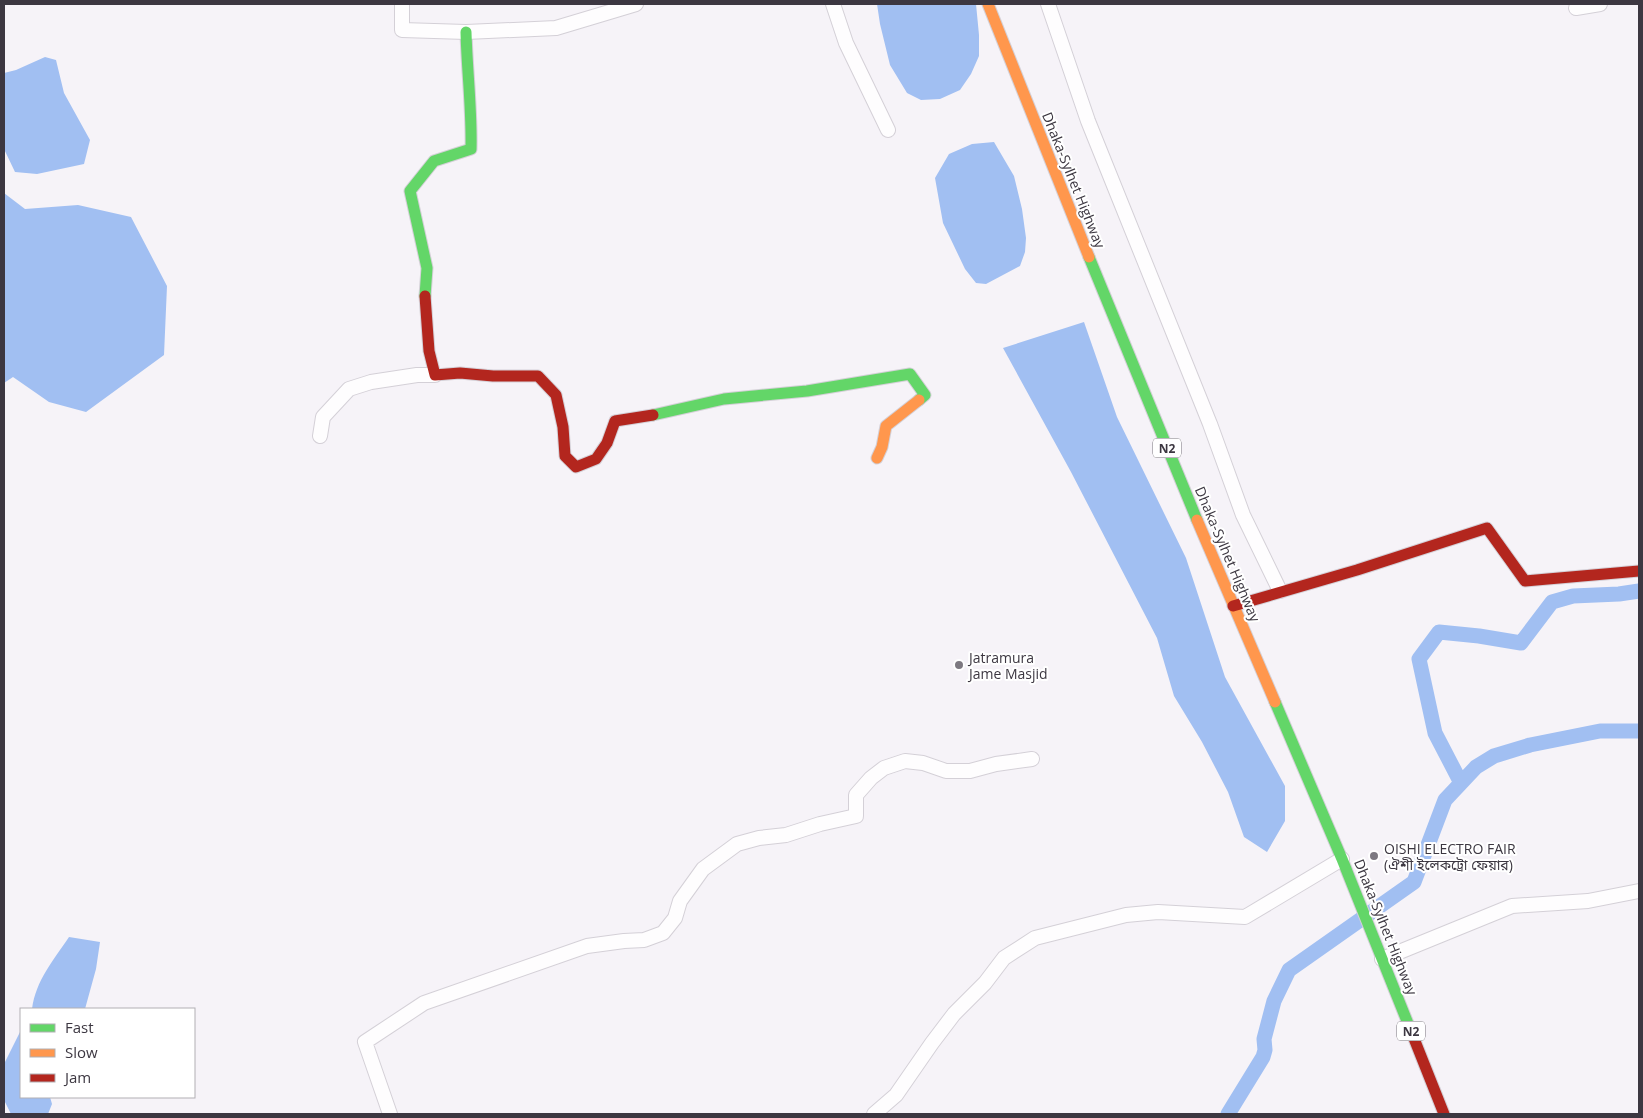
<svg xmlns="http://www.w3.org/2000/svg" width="1643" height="1118" font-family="'Open Sans','Noto Sans Bengali',sans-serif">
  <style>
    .water { fill: #a1bff2 }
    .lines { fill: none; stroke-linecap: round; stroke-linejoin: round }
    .canal { stroke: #a1bff2; stroke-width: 15 }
    .street-casing { stroke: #d4d0d7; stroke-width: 16 }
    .fast-casing { stroke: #d4d0d7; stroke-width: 13 }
    .slow-casing { stroke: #d4d0d7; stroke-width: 13 }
    .jam-casing { stroke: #d4d0d7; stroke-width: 13 }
    .street { stroke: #fefdfe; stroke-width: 14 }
    .fast { stroke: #63d668; stroke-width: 11 }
    .slow { stroke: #ff974d; stroke-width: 11 }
    .jam { stroke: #b3261e; stroke-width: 11 }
    .poi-dot { fill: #7d7981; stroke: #fff; stroke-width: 2 }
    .labels { text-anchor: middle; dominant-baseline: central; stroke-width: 4; stroke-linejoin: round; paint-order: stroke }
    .shield { fill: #fff; stroke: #76737a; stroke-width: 1 }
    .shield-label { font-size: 12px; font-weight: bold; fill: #3c3741 }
    .street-label { font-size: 14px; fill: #3c3741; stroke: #fff }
    .poi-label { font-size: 14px; fill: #3c3741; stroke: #fff; text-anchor: start }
  </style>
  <rect width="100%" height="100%" fill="#f6f3f8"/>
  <path class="water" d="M 877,4 L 976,4 L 979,35 L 979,56 L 971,74 L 960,90 L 940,99 L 921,100 L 907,93 L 890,65 L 880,24 Z
    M 45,57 L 56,60 L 64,93 L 90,140 L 84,164 L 37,174 L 15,172 L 4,149 L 4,73 L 16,70 Z
    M 994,142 L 1014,176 L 1022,209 L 1026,238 L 1025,252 L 1020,266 L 986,284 L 976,283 L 965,269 L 943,223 L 935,178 L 949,154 L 972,144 Z
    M 4,193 L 25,209 L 78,205 L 131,217 L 167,286 L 164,355 L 86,412 L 49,402 L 13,377 L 4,383 Z
    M 1084,322 L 1117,417 L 1186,558 L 1225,677 L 1285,786 L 1285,821 L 1267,852 L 1244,837 L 1228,792 L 1202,742 L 1174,696 L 1157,638 L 1071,472 L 1003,348 Z
    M 69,937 L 100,942 L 96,969 L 85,1009 L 32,1009 C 36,980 53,961 69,937 Z
    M 21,1030 L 21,1097 L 50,1097 L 52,1104 L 48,1114 L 11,1114 L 4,1100 L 4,1064 Z"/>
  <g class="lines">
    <path class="canal" d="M 1461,783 L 1435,733 L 1419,659 L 1439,632 L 1479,636 L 1521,643 L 1552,602 L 1573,596 L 1619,594 L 1639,591
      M 1228,1114 L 1263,1057 L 1265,1050 L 1264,1039 L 1274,1001 L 1289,970 L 1414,882 L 1445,800 L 1476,767 L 1494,756 L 1530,745 L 1600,731 L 1639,731"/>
    <g class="street-casing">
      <path id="street" d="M 402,4 L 402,30 L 466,32 L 556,28 L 636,4
        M 833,4 L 846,43 L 888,130
        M 1048,4 L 1088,121 L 1210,424 L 1243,515 L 1280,591
        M 1576,8 L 1600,4
        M 320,436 L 323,417 L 349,389 L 371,382 L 417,375 L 435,375
        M 1382,959 L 1512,906 L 1588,901 L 1639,891
        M 390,1114 L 365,1042 L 424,1003 L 587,946 L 624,941 L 644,940 L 663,933 L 675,918 L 680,901 L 703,869 L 737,844 L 759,838 L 786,835 L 820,824 L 856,816 L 856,795 L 871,778 L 884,768 L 905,761 L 923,763 L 946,771 L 970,771 L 996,764 L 1032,759
        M 874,1114 L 896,1095 L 932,1043 L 954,1014 L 985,983 L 1004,958 L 1035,938 L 1126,915 L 1158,912 L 1245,917 L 1342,859"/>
    </g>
    <g class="fast-casing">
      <path id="fast" d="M 1089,257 L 1197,520
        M 425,296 L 427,268 L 410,191 L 434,161 L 471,149 C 472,110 467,71 466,32
        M 653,415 L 724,399 L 807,391 L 910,374 L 925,395 L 919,400
        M 1275,702 L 1342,859 L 1413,1036"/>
    </g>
    <g class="slow-casing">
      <path id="slow" d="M 988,4 L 1089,257
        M 877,458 L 882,447 L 886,426 L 919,400
        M 1197,520 L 1275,702"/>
    </g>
    <g class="jam-casing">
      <path id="jam" d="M 425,296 L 429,351 L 435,375 L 460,373 L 493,376 L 538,376 L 556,395 L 563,427 L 565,456 L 576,467 L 596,459 L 607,443 L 615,421 L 653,415
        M 1233,606 L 1357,570 L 1487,528 L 1525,581 L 1639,571
        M 1413,1036 L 1444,1114"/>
    </g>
    <use href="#street" class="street"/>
    <use href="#fast" class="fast"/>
    <use href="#slow" class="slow"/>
    <use href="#jam" class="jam"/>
  </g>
  <g class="poi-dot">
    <circle cx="959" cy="665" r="5"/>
    <circle cx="1374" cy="856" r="5"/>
  </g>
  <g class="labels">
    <g class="shield">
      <rect x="1153" y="438.5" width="28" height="19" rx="4"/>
      <rect x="1397" y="1021.5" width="28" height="19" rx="4"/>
    </g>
    <g class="shield-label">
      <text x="1167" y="448">N2</text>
      <text x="1411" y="1031">N2</text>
    </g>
    <g class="street-label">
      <text transform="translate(1074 180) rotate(68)">Dhaka-Sylhet Highway</text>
      <text transform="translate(1228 554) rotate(67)">Dhaka-Sylhet Highway</text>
      <text transform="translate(1386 927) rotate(68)">Dhaka-Sylhet Highway</text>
    </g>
    <g class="poi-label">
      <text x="969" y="657">Jatramura<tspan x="969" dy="16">Jame Masjid</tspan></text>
      <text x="1384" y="848">OISHI ELECTRO FAIR<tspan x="1384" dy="16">(ঐশী ইলেকট্রো ফেয়ার)</tspan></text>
    </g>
  </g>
  <rect width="1643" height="1118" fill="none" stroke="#3c3741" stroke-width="10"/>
  <rect x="20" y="1008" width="175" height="90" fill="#ffffff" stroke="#b1afb3"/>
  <rect x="30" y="1024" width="25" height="8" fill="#63d668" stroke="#b1afb3"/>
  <text x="65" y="1033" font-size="15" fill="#3c3741">Fast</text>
  <rect x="30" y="1049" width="25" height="8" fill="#ff974d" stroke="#b1afb3"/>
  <text x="65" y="1058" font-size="15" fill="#3c3741">Slow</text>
  <rect x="30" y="1074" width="25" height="8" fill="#b3261e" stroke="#b1afb3"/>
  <text x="65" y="1083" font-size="15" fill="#3c3741">Jam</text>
</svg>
